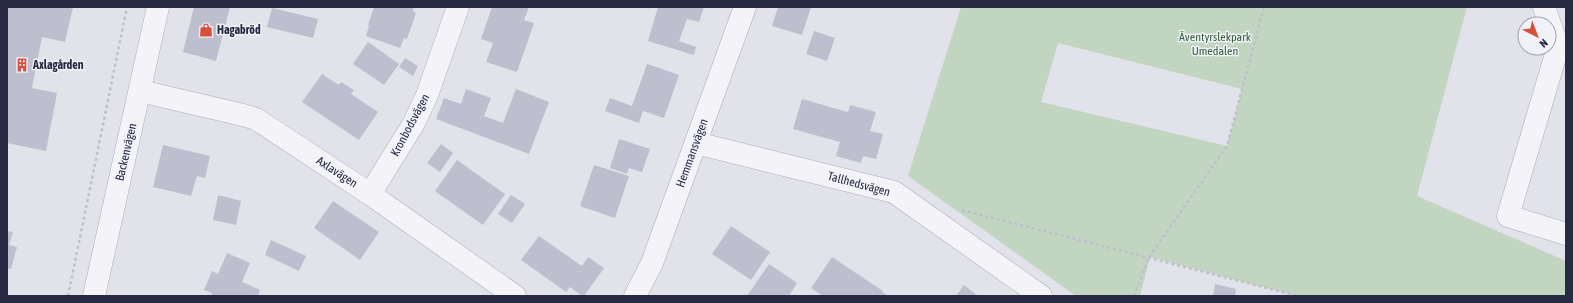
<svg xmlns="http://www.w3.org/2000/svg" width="1573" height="303" font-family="'Asap Condensed',sans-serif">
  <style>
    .green { fill: #c1d5c1; fill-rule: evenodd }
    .building { fill: #bdbfce }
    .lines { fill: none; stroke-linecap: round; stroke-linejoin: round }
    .minor-casing { stroke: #aaabb8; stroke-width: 23 }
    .path { stroke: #bfbfc9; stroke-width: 2.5; stroke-dasharray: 3 3; stroke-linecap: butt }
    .minor { stroke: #f4f4f8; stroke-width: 22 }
    .labels { text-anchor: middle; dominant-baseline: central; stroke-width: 3; stroke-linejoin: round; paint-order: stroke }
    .poi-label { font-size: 12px; font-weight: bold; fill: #282a43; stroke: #f0f2f8; text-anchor: start }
    .park-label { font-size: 12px; fill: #346038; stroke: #f0f2f8 }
    .street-label { font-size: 12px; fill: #282a43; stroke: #f0f2f8 }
  </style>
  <rect width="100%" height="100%" fill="#e1e2ea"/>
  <path class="green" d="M 961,7 L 1467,7 L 1417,196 L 1566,261 L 1566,296 L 1298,296 L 1150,257 L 1140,296 L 1076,296 L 908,176 ZM 1058,43 L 1242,89 L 1227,146 L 1041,102 Z"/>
  <path class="building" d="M 7,7 L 73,7 L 65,42 L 42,37 L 32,88 L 57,93 L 46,151 L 7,143 Z
    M 194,7 L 230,7 L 216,61 L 183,52 Z
    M 374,7 L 414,7 L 413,11 L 416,13 L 407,39 L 404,38 L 400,48 L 366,36 L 369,26 L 368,25 Z
    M 492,7 L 529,7 L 524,20 L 534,23 L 517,72 L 486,62 L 493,43 L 481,39 Z
    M 658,7 L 704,7 L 699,22 L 687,19 L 679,41 L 696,47 L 694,55 L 648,41 Z
    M 778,7 L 811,7 L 802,35 L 772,26 Z
    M 272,8 L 318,19 L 313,38 L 267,27 Z
    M 814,31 L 835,38 L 827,61 L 806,54 Z
    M 368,42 L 399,64 L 384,85 L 353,64 Z
    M 405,58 L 418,66 L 413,76 L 399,67 Z
    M 647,64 L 679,75 L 664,118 L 643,111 L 639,123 L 605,111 L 610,98 L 632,106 Z
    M 322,74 L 339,85 L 341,82 L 354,90 L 351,94 L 378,112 L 359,140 L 302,102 Z
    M 466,89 L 491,98 L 484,116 L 503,123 L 516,89 L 549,102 L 529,154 L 436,119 L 444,98 L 461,104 Z
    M 802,99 L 848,112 L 850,105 L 876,112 L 870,131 L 883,134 L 876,159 L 863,156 L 861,163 L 836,156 L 840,142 L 793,129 Z
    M 619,139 L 650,149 L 642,172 L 629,168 L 627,174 L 610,168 Z
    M 441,144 L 453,153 L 440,172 L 427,163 Z
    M 163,145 L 210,156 L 205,178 L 197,176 L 191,196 L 153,187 Z
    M 457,160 L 505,194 L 483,225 L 435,191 Z
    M 594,165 L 629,176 L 615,218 L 580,206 Z
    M 218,195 L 241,201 L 236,225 L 213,220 Z
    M 511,195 L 525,204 L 512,223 L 498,214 Z
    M 333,201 L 379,232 L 360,260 L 314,228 Z
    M 731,226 L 770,252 L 751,280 L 712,254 Z
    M 7,231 L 13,232 L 9,245 L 17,247 L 11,269 L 7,268 Z
    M 539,236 L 582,266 L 588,257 L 604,268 L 584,296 L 582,296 L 570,287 L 566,292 L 521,260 Z
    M 271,240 L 306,256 L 299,271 L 265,255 Z
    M 227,253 L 250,263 L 242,282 L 260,290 L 258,296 L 211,296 L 212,293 L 204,290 L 212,271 L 218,274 Z
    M 832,257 L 883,291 L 882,292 L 888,296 L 823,296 L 811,288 Z
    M 769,264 L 797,283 L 789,296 L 747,296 Z
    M 1215,284 L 1236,289 L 1235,296 L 1213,296 Z
    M 964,285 L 978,296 L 956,296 Z"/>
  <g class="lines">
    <g class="minor-casing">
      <path id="minor" d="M 1544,7 L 1558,47 L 1508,216 L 1566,234
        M 140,91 L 243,115 L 256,119 L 370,194 L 515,296
        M 696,143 L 894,192 L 1041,296
        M 370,194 L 414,123 L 427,95 L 458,7
        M 94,296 L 158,7
        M 635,296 L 652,263 L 745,7"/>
    </g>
    <path class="path" d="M 962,210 L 1298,296
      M 68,296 L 127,7
      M 1134,296 L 1149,257 L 1227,146 L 1264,7"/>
    <use href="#minor" class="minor"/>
  </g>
  <defs>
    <g id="shop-bare" transform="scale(1.08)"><path d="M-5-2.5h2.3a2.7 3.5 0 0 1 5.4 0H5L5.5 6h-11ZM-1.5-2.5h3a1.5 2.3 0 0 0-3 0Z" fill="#d7503e" stroke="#f0f2f8" stroke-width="2.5" paint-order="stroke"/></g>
    <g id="building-bare" transform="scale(1.08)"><path d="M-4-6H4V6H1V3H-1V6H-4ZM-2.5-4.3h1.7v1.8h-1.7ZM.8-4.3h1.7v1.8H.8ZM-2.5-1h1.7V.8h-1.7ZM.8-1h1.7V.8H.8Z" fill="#d7503e" stroke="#f0f2f8" stroke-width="2.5" paint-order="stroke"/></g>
  </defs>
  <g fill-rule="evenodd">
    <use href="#shop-bare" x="206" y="30"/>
    <use href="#building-bare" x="22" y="65"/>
  </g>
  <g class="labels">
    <g class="poi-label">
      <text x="217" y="30">Hagabröd</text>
      <text x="33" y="65">Axlagården</text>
    </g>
    <g class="park-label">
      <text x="1215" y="37">Äventyrslekpark<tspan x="1215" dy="14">Umedalen</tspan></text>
    </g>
    <g class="street-label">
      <text transform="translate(410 125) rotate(-62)">Kronbodsvägen</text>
      <text transform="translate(126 152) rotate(-77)">Backenvägen</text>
      <text transform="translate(692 153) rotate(-70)">Hemmansvägen</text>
      <text transform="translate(337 172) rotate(33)">Axlavägen</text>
      <text transform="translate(859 184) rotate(15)">Tallhedsvägen</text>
    </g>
  </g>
  <rect width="1573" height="303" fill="none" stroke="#282a43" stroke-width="16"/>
  <g transform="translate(1537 36) rotate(138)"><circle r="19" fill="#f0f2f8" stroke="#a0a2b0"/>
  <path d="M0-3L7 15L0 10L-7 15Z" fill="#d7503e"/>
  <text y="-6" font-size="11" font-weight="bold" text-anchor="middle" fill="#282a43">N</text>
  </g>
</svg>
